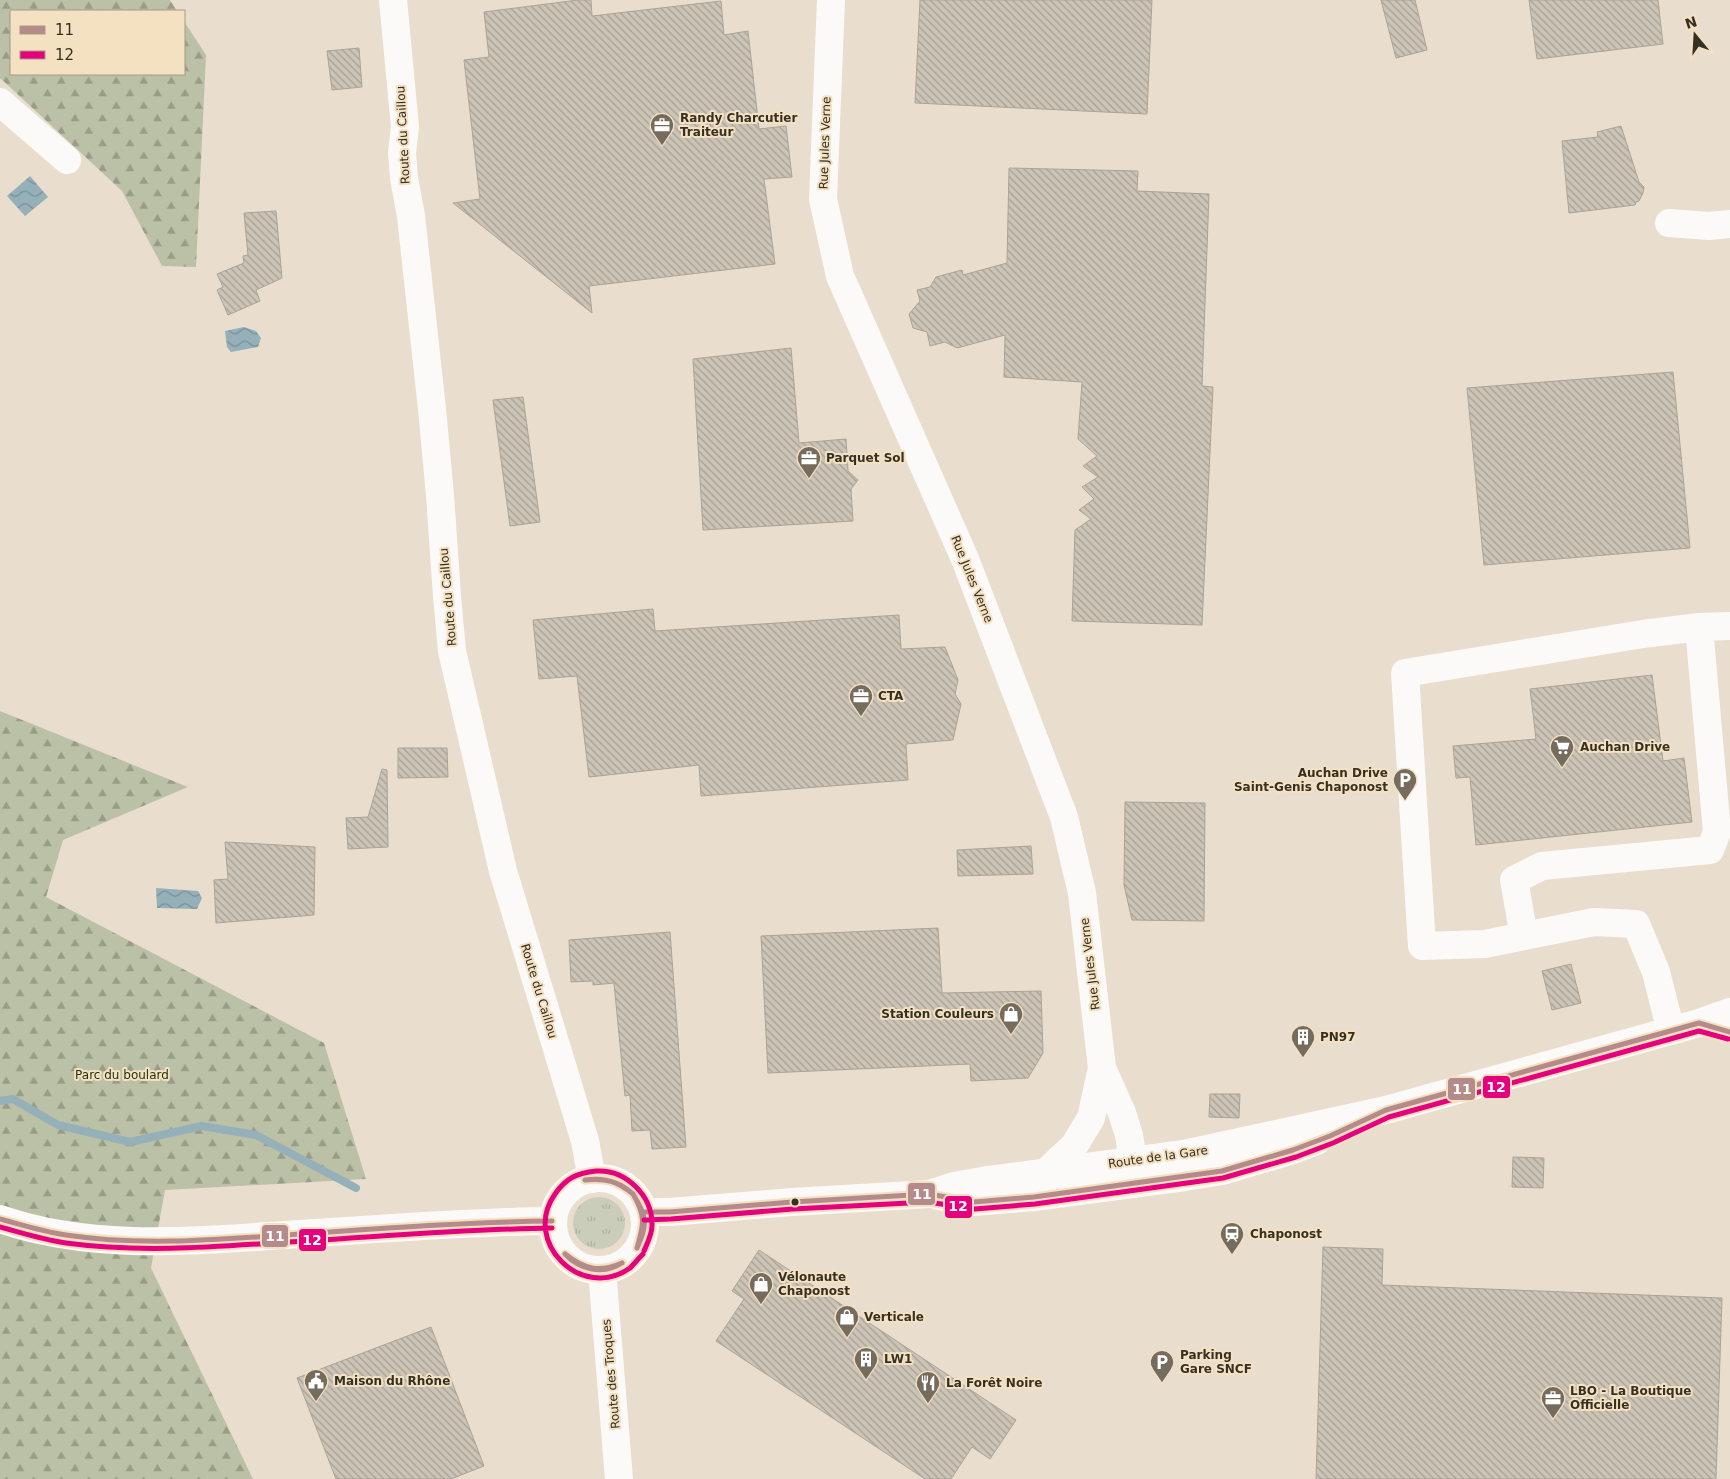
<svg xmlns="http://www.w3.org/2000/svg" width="1730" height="1479" font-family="'DejaVu Sans',sans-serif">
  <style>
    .grass { fill: url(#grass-tufts) }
    .forest { fill: url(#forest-firs) }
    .water { fill: url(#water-waves) }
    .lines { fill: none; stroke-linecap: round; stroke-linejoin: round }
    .stream { stroke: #95b0b9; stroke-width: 8 }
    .building { fill: url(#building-back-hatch); stroke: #aba396 }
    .minor { stroke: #fcfaf8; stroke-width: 28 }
    .major { stroke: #fcfaf8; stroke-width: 28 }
    .bus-1-casing { stroke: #f4e1c2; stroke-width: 9 }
    .bus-2-casing { stroke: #f4e1c2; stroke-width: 9 }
    .bus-1 { stroke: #b58a8a; stroke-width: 5 }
    .bus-2 { stroke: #e5007d; stroke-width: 5 }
    .bus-dot { fill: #362f23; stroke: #f4e1c2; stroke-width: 2 }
    .labels { text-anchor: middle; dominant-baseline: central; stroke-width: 4; stroke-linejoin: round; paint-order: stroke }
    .poi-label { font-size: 12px; font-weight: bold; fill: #362f23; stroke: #f4e1c2; text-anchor: start }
    .street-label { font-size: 12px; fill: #362f23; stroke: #f4e1c2 }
    .park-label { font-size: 12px; fill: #1c3109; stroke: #f4e1c2 }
    .line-badge { stroke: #f4e1c2; stroke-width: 2 }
    .badge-label { font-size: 14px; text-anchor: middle; font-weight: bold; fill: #fff }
  </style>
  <defs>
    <pattern id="grass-tufts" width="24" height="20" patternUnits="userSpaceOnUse" patternTransform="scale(1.25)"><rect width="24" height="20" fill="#cacdb9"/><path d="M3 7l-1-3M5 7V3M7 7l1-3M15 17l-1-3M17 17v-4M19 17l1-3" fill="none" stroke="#aeb09f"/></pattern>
    <pattern id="forest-firs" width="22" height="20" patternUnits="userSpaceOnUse" patternTransform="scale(1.25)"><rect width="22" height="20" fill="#bbc1a6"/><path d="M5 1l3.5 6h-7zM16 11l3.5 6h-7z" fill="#999d87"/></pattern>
    <pattern id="water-waves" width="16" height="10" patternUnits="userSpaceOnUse" patternTransform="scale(1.25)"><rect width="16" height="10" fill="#95b0b9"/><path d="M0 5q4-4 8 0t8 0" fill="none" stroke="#7a9096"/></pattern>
    <pattern id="building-back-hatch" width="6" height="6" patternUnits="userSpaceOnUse" patternTransform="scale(1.25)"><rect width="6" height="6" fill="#ccc4b6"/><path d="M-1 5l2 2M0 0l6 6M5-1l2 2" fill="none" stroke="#a6a094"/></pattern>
  </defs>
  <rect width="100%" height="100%" fill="#e9decd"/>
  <path class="grass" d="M573 1223a26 26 0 1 1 52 0a26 26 0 1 1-52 0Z"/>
  <path class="forest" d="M 0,0 L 170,0 L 177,11 L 11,11 L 11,74 L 184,74 L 184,21 L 206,55 L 196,267 L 162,266 L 122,191 L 0,78 Z
    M 0,711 L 188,787 L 63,840 L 46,897 L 324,1043 L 366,1179 L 165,1190 L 151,1268 L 253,1479 L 0,1479 Z"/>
  <path class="water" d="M 30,176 L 48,197 L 25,216 L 7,196 Z
    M 244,327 L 256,331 L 261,338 L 258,347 L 231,352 L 227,347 L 225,331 Z
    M 156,888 L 198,891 L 202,898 L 197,909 L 157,908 Z"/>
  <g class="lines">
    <path class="stream" d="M 0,1101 L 13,1099 L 58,1125 L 130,1142 L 202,1126 L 256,1135 L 356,1188"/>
  </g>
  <path class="building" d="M 578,0 L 591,0 L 592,16 L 721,1 L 724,35 L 748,31 L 759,129 L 786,126 L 792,177 L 764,179 L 775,264 L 589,286 L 592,313 L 453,203 L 480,199 L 464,60 L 489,57 L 484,12 Z
    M 920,0 L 1152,0 L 1147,114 L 915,103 Z
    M 1381,0 L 1415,0 L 1427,50 L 1396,58 Z
    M 1529,0 L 1658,0 L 1663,44 L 1537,59 Z
    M 359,48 L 362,87 L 332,90 L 327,51 Z
    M 1621,126 L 1639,182 L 1644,187 L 1643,193 L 1639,201 L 1636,202 L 1635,205 L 1569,213 L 1562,141 L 1598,137 L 1597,132 Z
    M 1009,168 L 1138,171 L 1137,191 L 1209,194 L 1202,386 L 1213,387 L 1202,625 L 1072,621 L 1075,530 L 1091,519 L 1079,510 L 1094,499 L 1082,487 L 1098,477 L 1083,466 L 1097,456 L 1078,439 L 1082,382 L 1004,377 L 1005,335 L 957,348 L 945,342 L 930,346 L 927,332 L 913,328 L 909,314 L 920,301 L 917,290 L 930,287 L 936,277 L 962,270 L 963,275 L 1007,263 Z
    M 276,211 L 282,278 L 256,290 L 260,301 L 228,315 L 217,290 L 223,287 L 217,274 L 244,263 L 243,256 L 248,255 L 244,213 Z
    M 791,348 L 799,443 L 846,439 L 848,471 L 858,480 L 851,489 L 853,521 L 703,530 L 693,359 Z
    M 1673,372 L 1690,548 L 1484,565 L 1467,388 Z
    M 523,397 L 540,522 L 510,526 L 493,400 Z
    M 653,609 L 655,631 L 899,615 L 901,649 L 945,647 L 958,680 L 955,694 L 961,704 L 953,740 L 906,744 L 908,780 L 701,796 L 699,765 L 589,777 L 577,676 L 539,679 L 533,620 Z
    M 1652,675 L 1663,761 L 1684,758 L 1692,822 L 1476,845 L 1470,777 L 1456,778 L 1453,746 L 1536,739 L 1530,689 Z
    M 398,748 L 447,748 L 448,777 L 398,778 Z
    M 382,769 L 387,770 L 388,847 L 348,849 L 346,818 L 368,817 Z
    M 1125,802 L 1205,803 L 1204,921 L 1132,920 L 1124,885 Z
    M 225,842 L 315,847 L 314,915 L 216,923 L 214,880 L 228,879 Z
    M 1031,846 L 1033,874 L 958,876 L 957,850 Z
    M 938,928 L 942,993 L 1041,991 L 1043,1053 L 1028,1078 L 971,1081 L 970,1064 L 768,1073 L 761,936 Z
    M 670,932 L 686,1147 L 652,1149 L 650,1130 L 632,1131 L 630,1095 L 625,1096 L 614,983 L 593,985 L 593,981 L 571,982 L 569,940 Z
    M 1571,964 L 1581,1003 L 1552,1010 L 1542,971 Z
    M 1210,1094 L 1240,1094 L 1239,1118 L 1209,1117 Z
    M 1513,1157 L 1544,1158 L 1543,1188 L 1512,1187 Z
    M 1323,1247 L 1383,1249 L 1382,1285 L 1722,1298 L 1716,1479 L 1316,1479 Z
    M 759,1250 L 1016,1420 L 990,1459 L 972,1447 L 951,1479 L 925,1479 L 716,1341 L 744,1299 L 732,1291 Z
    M 431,1327 L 484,1466 L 451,1479 L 336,1479 L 297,1378 Z"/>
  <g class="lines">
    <path class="minor" d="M 393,0 L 405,127 L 402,153 L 404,178 L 411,216 L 432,409 L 440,495 L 447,596 L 452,651 L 503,871 L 585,1141 L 592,1179
      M 831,0 L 823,199 L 840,276 L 965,559 L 1064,817 L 1082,893 L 1102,1068 L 1122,1113 L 1129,1135 L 1133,1161
      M 0,102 L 67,160
      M 1669,223 L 1709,226 L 1730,224
      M 1524,936 L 1485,944 L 1422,946 L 1405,673 L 1643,634 L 1699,627
      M 1671,1031 L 1656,972 L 1636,924 L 1594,922 L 1524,936 L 1514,880 L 1542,866 L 1710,850 L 1717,832 L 1699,627 L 1730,626
      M 1046,1172 L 1074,1146 L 1091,1118 L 1102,1068
      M 602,1270 L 619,1479"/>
    <path class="major" d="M553 1224a46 46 0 1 1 92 0a46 46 0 1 1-92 0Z
      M 938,1196 L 974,1202 L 1034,1197 L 1185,1177 L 1222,1171 L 1293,1150 L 1317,1141
      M 644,1212 L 670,1212 L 792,1202 L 929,1194 L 954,1186 L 988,1180 L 1184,1154 L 1386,1110 L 1699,1023 L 1730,1012
      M 0,1219 C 86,1249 181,1242 270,1236 C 334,1232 398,1227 462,1224 C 492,1223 522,1221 552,1221"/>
    <g class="bus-1-casing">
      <path id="bus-1" d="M 585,1180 C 604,1177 619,1181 633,1194
        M 585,1180 C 606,1178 617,1181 633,1194
        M 633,1194 C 647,1216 648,1225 637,1248
        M 633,1194 C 646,1216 644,1224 637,1248
        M 644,1212 L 670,1212 L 792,1202 L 929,1194 L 974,1202 L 1034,1197 L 1222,1171 L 1293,1150 L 1330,1136 L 1386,1110 L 1699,1023 L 1730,1032
        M 0,1219 C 22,1225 44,1232 66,1235 C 139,1246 213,1240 286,1235 C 375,1229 463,1222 552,1221
        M 565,1254 C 584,1269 599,1273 622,1263
        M 565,1254 C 580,1270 603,1275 622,1263"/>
    </g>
    <g class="bus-2-casing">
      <path id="bus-2" d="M 644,1220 L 671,1219 L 793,1209 L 928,1202 L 975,1209 L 1035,1204 L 1223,1178 L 1296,1157 L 1333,1143 L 1389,1117 L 1699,1031 L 1728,1039
        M 0,1227 C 22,1233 44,1240 66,1243 C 140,1253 213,1247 286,1242 C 375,1237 463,1229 552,1228
        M 643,1254 C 639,1258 634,1264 630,1268 C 582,1302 521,1242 555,1194 C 566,1178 577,1173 596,1171 C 626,1169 653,1196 652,1226 C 652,1234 647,1244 644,1251"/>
    </g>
    <use href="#bus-1" class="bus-1"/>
    <use href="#bus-2" class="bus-2"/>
  </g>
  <defs>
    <g id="office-pin" transform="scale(1.25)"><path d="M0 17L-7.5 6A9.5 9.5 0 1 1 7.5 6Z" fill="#756c5e" stroke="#f4e1c2"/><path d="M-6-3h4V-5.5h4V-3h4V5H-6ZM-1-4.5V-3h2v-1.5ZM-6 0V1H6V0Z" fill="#fff"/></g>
    <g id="supermarket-pin" transform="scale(1.25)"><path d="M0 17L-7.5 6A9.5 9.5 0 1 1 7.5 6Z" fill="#756c5e" stroke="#f4e1c2"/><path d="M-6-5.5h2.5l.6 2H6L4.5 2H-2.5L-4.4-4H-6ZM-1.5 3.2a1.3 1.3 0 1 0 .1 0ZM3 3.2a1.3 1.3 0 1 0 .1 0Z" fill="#fff"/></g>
    <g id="parking-pin" transform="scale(1.25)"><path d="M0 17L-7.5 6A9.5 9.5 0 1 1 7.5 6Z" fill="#756c5e" stroke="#f4e1c2"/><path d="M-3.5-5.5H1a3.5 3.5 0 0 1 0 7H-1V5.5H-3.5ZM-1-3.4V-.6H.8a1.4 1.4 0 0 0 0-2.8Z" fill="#fff"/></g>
    <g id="shop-pin" transform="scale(1.25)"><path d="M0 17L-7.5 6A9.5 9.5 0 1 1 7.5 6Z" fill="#756c5e" stroke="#f4e1c2"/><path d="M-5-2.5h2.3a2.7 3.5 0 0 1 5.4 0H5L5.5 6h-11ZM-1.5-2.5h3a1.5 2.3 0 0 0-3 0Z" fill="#fff"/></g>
    <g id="building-pin" transform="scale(1.25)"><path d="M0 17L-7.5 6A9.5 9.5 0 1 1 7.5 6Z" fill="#756c5e" stroke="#f4e1c2"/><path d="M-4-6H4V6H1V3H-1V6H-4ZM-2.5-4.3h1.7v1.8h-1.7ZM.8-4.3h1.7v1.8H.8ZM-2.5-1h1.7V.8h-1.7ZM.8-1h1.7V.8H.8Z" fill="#fff"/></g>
    <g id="station-pin" transform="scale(1.25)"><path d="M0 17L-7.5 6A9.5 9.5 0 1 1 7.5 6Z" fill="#756c5e" stroke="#f4e1c2"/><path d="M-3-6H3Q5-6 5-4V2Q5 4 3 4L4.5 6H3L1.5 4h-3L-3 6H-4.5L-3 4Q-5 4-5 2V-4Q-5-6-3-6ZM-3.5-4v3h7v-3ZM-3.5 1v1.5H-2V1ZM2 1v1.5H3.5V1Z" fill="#fff"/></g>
    <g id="civic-pin" transform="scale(1.25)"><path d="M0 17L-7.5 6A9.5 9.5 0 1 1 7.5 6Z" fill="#756c5e" stroke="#f4e1c2"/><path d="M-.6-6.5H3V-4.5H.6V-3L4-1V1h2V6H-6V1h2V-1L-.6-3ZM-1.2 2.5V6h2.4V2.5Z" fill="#fff"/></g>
    <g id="restaurant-pin" transform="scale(1.25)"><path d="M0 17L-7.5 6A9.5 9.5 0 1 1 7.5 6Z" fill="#756c5e" stroke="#f4e1c2"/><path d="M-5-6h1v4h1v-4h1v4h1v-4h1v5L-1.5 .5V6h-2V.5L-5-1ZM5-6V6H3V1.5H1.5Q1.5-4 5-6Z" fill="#fff"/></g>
  </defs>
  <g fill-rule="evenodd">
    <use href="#office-pin" x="662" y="125"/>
    <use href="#office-pin" x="809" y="458"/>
    <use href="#office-pin" x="861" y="696"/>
    <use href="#supermarket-pin" x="1562" y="747"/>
    <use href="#parking-pin" x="1405" y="780"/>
    <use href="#shop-pin" x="1011" y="1014"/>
    <use href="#building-pin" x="1303" y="1037"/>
    <use href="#station-pin" x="1232" y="1234"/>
    <use href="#shop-pin" x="761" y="1284"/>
    <use href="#shop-pin" x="847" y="1317"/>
    <use href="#building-pin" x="866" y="1359"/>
    <use href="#parking-pin" x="1162" y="1362"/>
    <use href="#civic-pin" x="316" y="1381"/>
    <use href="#restaurant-pin" x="928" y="1383"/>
    <use href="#office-pin" x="1553" y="1398"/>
  </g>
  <circle class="bus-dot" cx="795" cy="1202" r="4.5"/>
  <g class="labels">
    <g class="poi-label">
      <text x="680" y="118">Randy Charcutier<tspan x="680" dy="14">Traiteur</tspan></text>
      <text x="826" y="458">Parquet Sol</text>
      <text x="878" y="696">CTA</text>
      <text x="1580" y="747">Auchan Drive</text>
      <text x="1388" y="773" text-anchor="end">Auchan Drive<tspan x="1388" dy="14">Saint-Genis Chaponost</tspan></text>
      <text x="994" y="1014" text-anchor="end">Station Couleurs</text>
      <text x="1320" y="1037">PN97</text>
      <text x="1250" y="1234">Chaponost</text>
      <text x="778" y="1277">Vélonaute<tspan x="778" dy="14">Chaponost</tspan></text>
      <text x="864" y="1317">Verticale</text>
      <text x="1180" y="1355">Parking<tspan x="1180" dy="14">Gare SNCF</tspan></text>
      <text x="884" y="1359">LW1</text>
      <text x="334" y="1381">Maison du Rhône</text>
      <text x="946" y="1383">La Forêt Noire</text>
      <text x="1570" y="1391">LBO - La Boutique<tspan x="1570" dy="14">Officielle</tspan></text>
    </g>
    <g class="street-label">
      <text transform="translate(403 135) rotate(-93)">Route du Caillou</text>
      <text transform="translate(825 143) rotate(-88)">Rue Jules Verne</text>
      <text transform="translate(972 579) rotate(68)">Rue Jules Verne</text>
      <text transform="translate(448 597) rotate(-95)">Route du Caillou</text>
      <text transform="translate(1090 964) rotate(-97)">Rue Jules Verne</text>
      <text transform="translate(539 991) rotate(73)">Route du Caillou</text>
      <text transform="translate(1158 1157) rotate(-8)">Route de la Gare</text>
      <text transform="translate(611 1374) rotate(-95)">Route des Troques</text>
    </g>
    <g class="park-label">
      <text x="122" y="1075">Parc du boulard</text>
    </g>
  </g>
  <g class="line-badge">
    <rect x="1482" y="1075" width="29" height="24" rx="5" fill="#e5007d"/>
    <rect x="1447" y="1077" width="29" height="24" rx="5" fill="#b58a8a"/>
    <rect x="907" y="1182" width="29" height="24" rx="5" fill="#b58a8a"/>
    <rect x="944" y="1195" width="29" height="24" rx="5" fill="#e5007d"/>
    <rect x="261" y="1224" width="28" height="24" rx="5" fill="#b58a8a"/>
    <rect x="298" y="1228" width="29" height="24" rx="5" fill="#e5007d"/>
  </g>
  <g class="badge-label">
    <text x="1496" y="1092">12</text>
    <text x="1462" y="1094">11</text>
    <text x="922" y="1199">11</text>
    <text x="958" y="1211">12</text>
    <text x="275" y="1241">11</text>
    <text x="312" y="1245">12</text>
  </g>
  <rect x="10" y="10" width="175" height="65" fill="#f4e1c2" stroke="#a89a82"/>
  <rect x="20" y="26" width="25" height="8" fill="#b58a8a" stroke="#a89a82"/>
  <text x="55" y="35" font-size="15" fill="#362f23">11</text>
  <rect x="20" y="51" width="25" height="8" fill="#e5007d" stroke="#a89a82"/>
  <text x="55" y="60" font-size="15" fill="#362f23">12</text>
  <g transform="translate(1695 35) rotate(342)" stroke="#f4e1c2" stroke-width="4" paint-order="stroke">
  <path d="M0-4L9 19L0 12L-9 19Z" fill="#362f23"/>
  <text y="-8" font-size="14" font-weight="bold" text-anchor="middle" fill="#362f23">N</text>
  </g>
</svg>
